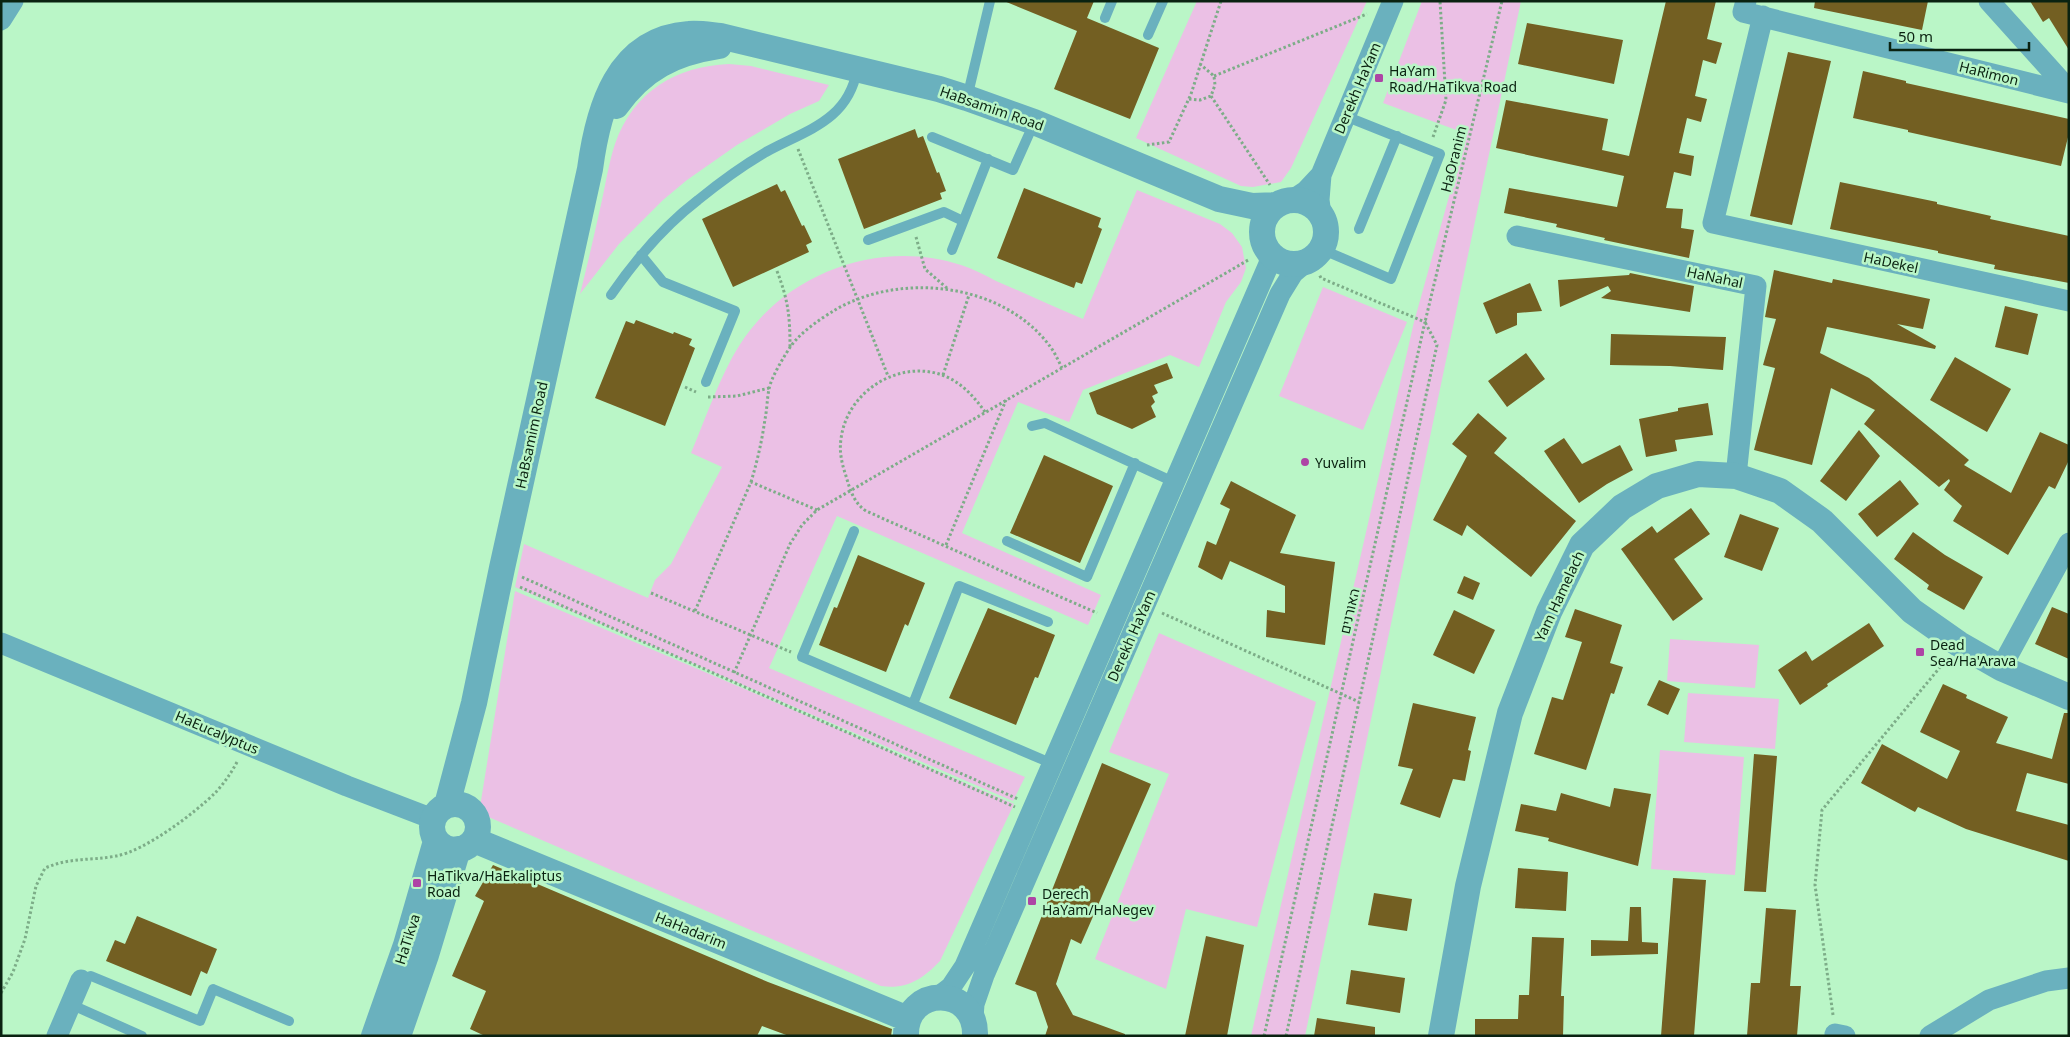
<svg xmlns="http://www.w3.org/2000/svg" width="2070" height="1037" font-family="'Noto Sans',Heebo,sans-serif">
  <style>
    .green { fill: #ebc0e5 }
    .building { fill: #735f22 }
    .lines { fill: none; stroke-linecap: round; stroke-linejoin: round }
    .path { stroke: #7dad88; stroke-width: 3; stroke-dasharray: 2.5 2.5; stroke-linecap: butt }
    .service { stroke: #6ab1be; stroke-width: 10 }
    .minor { stroke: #6ab1be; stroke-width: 21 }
    .tertiary { stroke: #6ab1be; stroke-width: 26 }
    .poi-dot { fill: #ae44a5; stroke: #baf6c7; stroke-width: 2 }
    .labels { text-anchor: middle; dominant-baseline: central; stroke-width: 5; stroke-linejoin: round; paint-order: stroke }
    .poi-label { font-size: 14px; fill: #0a2211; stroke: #baf6c7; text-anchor: start }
    .street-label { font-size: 14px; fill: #0a2211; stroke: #baf6c7 }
  </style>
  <rect width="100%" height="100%" fill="#baf6c7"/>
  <path class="green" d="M 1197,1 L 1367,1 L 1291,168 L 1281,182 L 1253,187 L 1241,186 L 1136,138 Z
    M 1422,1 L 1521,1 L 1305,1036 L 1251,1036 L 1414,322 L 1450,193 L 1442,189 L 1459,131 L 1383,103 Z
    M 729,64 L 751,66 L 829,85 L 819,101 L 790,114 L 737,145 L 687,180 L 663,200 L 619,244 L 580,294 C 588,263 595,231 602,200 C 606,182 609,162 615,144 C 633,92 676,66 729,64 Z
    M 1137,190 L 1220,224 L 1232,233 L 1242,247 L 1246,268 L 1241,282 L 1226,302 L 1199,367 L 1170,355 L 1083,390 L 1069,422 L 1018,402 L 962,533 L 1101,595 L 1088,625 L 837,516 L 769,668 L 1025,777 L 1013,801 L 515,587 L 524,544 L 648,598 L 655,580 L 671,564 L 722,467 L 691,453 C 705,420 720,376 739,346 C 784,273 880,238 961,265 C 973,269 985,275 996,281 C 1025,293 1054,307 1083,319 Z
    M 1323,287 L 1407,322 L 1363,430 L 1279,396 Z
    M 515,591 L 1014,804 L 940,961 C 923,979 906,990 881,986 L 479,813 Z
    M 1159,633 L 1316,702 L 1257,927 L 1186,909 L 1166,989 L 1095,959 L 1169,774 L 1109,752 Z
    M 1670,639 L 1759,645 L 1755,688 L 1667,681 Z
    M 1688,693 L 1779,699 L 1775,749 L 1684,742 Z
    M 1660,750 L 1744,757 L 1735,875 L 1651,869 Z"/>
  <path class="building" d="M 1004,1 L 1094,1 L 1087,18 L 1159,48 L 1130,119 L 1054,89 L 1077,31 Z
    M 1666,1 L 1716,1 L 1707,39 L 1722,43 L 1716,64 L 1703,60 L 1695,96 L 1707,99 L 1701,122 L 1687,118 L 1679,153 L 1694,156 L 1691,176 L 1674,172 L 1666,208 L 1683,209 L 1681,228 L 1694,230 L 1689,258 L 1604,240 L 1605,238 L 1556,227 L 1557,224 L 1504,213 L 1509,188 L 1617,207 L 1624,176 L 1496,148 L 1506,100 L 1608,119 L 1602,150 L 1629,156 Z
    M 1815,1 L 1928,1 L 1922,30 L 1814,8 Z
    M 2030,1 L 2069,1 L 2069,50 L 2049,18 L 2043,22 Z
    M 1527,23 L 1623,40 L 1614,84 L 1518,64 Z
    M 1788,52 L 1831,61 L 1792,225 L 1750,216 Z
    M 1863,71 L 1906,81 L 1906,83 L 2069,119 L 2069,133 L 2061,166 L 1908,132 L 1908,130 L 1853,118 Z
    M 915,129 L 918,138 L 923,136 L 937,173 L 939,172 L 946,191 L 940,193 L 942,199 L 864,229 L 838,159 Z
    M 1840,182 L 1937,202 L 1937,204 L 1991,216 L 1990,219 L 2069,236 L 2069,283 L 1994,269 L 1995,265 L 1938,253 L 1938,251 L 1830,229 Z
    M 777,184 L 781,192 L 785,190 L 802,226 L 804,225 L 812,242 L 806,245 L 809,252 L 733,287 L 702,219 Z
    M 1024,188 L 1101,218 L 1098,227 L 1102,229 L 1082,284 L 1076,282 L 1074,288 L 997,258 Z
    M 1774,270 L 1832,283 L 1833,279 L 1930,299 L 1923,329 L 1897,324 L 1936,346 L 1935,349 L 1827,327 L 1820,353 L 1869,378 L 1969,460 L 1964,465 L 2011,493 L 2040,432 L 2069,445 L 2069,460 L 2055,489 L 2049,486 L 2008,555 L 1953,521 L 1962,506 L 1944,490 L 1950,481 L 1949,479 L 1939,487 L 1864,424 L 1875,410 L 1831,388 L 1812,465 L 1754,450 L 1775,368 L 1763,365 L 1776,319 L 1765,317 Z
    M 1630,273 L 1694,286 L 1690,312 L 1601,298 L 1611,291 L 1608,286 L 1560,307 L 1558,280 L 1629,275 Z
    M 1530,283 L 1542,311 L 1517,313 L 1517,325 L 1496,334 L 1483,303 Z
    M 2005,306 L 2038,314 L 2028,355 L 1995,347 Z
    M 636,320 L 673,334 L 674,332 L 692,339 L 689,345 L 695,348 L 665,426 L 595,398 L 626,321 L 634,324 Z
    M 1611,334 L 1726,337 L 1723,370 L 1670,366 L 1610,365 Z
    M 1526,353 L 1545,379 L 1507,407 L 1488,381 Z
    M 1955,357 L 2011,389 L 1987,432 L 1930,400 Z
    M 1167,363 L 1173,378 L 1154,385 L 1158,393 L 1152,396 L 1155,402 L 1151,406 L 1156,417 L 1132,429 L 1097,414 L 1089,393 Z
    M 1708,403 L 1713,435 L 1675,440 L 1677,451 L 1646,457 L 1639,419 L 1678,411 L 1678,408 Z
    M 1478,413 L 1507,438 L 1494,453 L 1576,521 L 1531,577 L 1467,525 L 1462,536 L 1433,520 L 1467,456 L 1452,444 Z
    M 1859,430 L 1880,456 L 1846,501 L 1820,481 Z
    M 1564,438 L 1582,464 L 1620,445 L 1633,470 L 1607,484 L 1579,503 L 1544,451 Z
    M 1044,455 L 1113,486 L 1080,563 L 1010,533 Z
    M 1900,480 L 1919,504 L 1877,537 L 1858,514 Z
    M 1231,481 L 1296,515 L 1280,553 L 1335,562 L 1325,645 L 1266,637 L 1267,610 L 1285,613 L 1285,586 L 1230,561 L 1222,580 L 1198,567 L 1207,541 L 1216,545 L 1230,509 L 1220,504 Z
    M 1691,508 L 1710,534 L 1674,559 L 1703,599 L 1673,621 L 1621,549 L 1652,526 L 1657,533 Z
    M 1740,514 L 1779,528 L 1762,571 L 1724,557 Z
    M 1913,532 L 1945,555 L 1983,577 L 1964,610 L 1927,589 L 1929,585 L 1894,559 Z
    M 858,555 L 925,583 L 908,626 L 905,624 L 886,672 L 819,645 L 834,607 L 837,608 Z
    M 1464,576 L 1480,583 L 1473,600 L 1457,593 Z
    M 2052,607 L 2069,614 L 2069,659 L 2035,644 Z
    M 988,608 L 1055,635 L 1038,678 L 1035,677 L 1016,725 L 949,698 Z
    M 1575,609 L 1622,625 L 1610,663 L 1623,667 L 1614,694 L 1611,693 L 1586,770 L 1534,754 L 1552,697 L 1563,700 L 1582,642 L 1565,637 Z
    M 1454,610 L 1495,630 L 1474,674 L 1433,655 Z
    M 1869,623 L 1884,646 L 1827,684 L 1828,686 L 1800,705 L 1778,670 L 1806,651 L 1812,661 Z
    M 1659,680 L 1680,689 L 1668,715 L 1647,705 Z
    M 1943,684 L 1967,695 L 1966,698 L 2008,717 L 1996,743 L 2052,759 L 2064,713 L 2069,713 L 2069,784 L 2027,773 L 2016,811 L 2069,825 L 2069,861 L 1966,829 L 1918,807 L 1915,812 L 1861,783 L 1882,744 L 1947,779 L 1960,751 L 1920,732 Z
    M 1413,703 L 1476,717 L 1468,750 L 1471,751 L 1465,781 L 1453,779 L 1440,818 L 1400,804 L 1413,769 L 1398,766 Z
    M 1754,754 L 1777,756 L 1766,892 L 1744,891 Z
    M 1102,763 L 1151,784 L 1081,944 L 1071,939 L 1056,984 L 1073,1015 L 1125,1034 L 1125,1036 L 1045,1036 L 1048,1027 L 1036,992 L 1015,984 Z
    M 1614,788 L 1651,794 L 1638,866 L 1548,841 L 1549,838 L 1515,831 L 1521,804 L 1556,811 L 1561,793 L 1610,807 Z
    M 493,865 L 768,982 L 892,1029 L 891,1036 L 789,1036 L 762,1026 L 757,1036 L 485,1036 L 470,1029 L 486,991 L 452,976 L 484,901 L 475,896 Z
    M 1518,868 L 1568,872 L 1566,911 L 1515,908 Z
    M 1673,878 L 1706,880 L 1694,1036 L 1661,1036 Z
    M 1374,893 L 1412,899 L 1407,931 L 1368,925 Z
    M 1630,907 L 1641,907 L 1642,942 L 1658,943 L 1658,954 L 1591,956 L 1591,940 L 1628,941 Z
    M 1766,908 L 1796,910 L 1790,986 L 1801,986 L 1797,1036 L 1747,1036 L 1751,983 L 1760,983 Z
    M 137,916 L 217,949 L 207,974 L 201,971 L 191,996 L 106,961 L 115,940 L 125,944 Z
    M 1206,936 L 1244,945 L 1227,1036 L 1185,1036 Z
    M 1532,937 L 1564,938 L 1561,996 L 1564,996 L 1563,1036 L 1475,1036 L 1475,1019 L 1518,1019 L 1519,995 L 1529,995 Z
    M 1351,970 L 1405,978 L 1400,1013 L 1346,1004 Z
    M 1317,1018 L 1375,1027 L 1375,1036 L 1314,1036 Z"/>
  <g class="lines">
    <path class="path" d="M 1214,76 L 1367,14
      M 1211,96 L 1270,185
      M 1189,99 L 1200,100 L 1211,96 L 1215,85 L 1214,76 L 1200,64
      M 1433,137 L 1446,100 L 1440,1
      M 1147,145 L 1169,142 L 1191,94 L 1221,1
      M 798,149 L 888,376
      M 916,237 L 925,269 L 948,289
      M 777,271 C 788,300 790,315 790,347
      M 943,375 L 969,295
      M 685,387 L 696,392
      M 708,397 L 737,396 L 769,388
      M 985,412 C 976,399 966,388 953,380 C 907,354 847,388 841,439 C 839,452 842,464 846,476 C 850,490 854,503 866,511 L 1097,613
      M 751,482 C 757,462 762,441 765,419 C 767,410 767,399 769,389 C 771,378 783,358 789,349 C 798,334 820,319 835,310 C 899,272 1001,282 1049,345 C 1054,351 1058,360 1062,368
      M 946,545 L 1006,400
      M 522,577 L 1018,799
      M 520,587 L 1015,807
      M 651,593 L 791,652
      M 695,611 L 751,482 L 817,510
      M 1162,613 L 1359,702
      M 734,673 L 790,544 L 802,525 L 817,510 L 1250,259
      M 1,993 L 13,972 L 25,939 L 36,886 L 45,868 C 71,857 90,861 116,856 C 145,851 195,813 216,792 C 225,782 232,772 238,760
      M 1833,1015 L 1815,885 L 1822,810 L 1946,660
      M 1264,1036 L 1425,322 L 1321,278 L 1319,274
      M 1286,1036 L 1437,345 L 1425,322 L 1502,1"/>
    <path class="service" d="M 1105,18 L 1112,1
      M 1148,35 L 1163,1
      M 967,98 L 990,1
      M 932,137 L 1013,170 L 1034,123
      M 1359,229 L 1397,136
      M 868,240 L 944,212 L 963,221
      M 1321,249 L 1391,279 L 1440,154 L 1345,116
      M 952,250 L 988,159
      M 641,255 L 663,282 L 735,311 L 706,382
      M 611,295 C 636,259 664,226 698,200 C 720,182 742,166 766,152 C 806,130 848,121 857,70
      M 1032,426 L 1045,423 L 1176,483
      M 854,531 L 802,657 L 1053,764
      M 1007,541 L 1087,577 L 1135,463
      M 913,704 L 959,586 L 1048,622
      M 81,980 L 91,976 L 200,1021 L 213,989 L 289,1021
      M 70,1004 L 142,1036"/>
    <path class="minor" d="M 1746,1 L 1743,12 L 2069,93
      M 1989,1 L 2069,90
      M 1763,16 L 1713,223 L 2069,301
      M 1,20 L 13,1
      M 1321,175 L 1319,200 L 1321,215
      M 1291,201 L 1306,191 L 1321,175 L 1393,1
      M 1517,236 L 1756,286 L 1736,476
      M 1,643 L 347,786 L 433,819
      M 2001,668 L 2069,543
      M 938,997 L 951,987 L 965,966 L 1269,264 L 1270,253
      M 973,1018 L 974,1004 L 984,975 L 1280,294 L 1293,273 L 1306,262
      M 1835,1034 L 1845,1036
      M 57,1036 L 81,980
      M 1930,1036 L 1989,1000 L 2046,981 L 2069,978"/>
    <path class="tertiary" d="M 616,106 C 643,68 674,53 719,46
      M1262 232a32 32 0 1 1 64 0a32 32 0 1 1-64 0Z
      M432 827a23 23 0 1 1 46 0a23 23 0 1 1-46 0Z
      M 447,805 L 474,703 L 502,568 L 590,169 C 598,109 617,39 689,34 C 699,33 710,35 720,36 L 939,89 L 967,98 L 1034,122 L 1219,199 L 1252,206 L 1277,205
      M 474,840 L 908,1019
      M 906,1035 C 905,985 977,985 975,1036
      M 374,1036 L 406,945 L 436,841
      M 398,1036 L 426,955 L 458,849
      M 1441,1036 L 1468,886 L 1510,713 L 1549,612 L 1582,545 L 1622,507 L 1657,486 L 1698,474 L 1736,476 L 1780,491 L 1822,521 L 1912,611 L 1959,644 L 2001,668 L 2069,697"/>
  </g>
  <g class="poi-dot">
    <rect x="1374" y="73" width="10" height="10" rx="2.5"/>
    <circle cx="1305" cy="462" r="5"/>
    <rect x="1915" y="647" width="10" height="10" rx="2.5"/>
    <rect x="412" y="878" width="10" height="10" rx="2.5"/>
    <rect x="1027" y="896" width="10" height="10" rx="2.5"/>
  </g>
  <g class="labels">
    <g class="poi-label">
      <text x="1389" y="70">HaYam<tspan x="1389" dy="16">Road/HaTikva Road</tspan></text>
      <text x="1315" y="462">Yuvalim</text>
      <text x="1930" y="644">Dead<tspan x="1930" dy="16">Sea/Ha'Arava</tspan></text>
      <text x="427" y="875">HaTikva/HaEkaliptus<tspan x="427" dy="16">Road</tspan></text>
      <text x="1042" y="893">Derech<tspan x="1042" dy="16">HaYam/HaNegev</tspan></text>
    </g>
    <g class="street-label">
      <text transform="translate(1989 73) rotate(14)">HaRimon</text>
      <text transform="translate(1357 88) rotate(-67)">Derekh HaYam</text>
      <text transform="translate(992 108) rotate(19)">HaBsamim Road</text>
      <text transform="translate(1453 159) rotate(-76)">HaOranim</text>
      <text transform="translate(1891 262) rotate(12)">HaDekel</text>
      <text transform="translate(1715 277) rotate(12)">HaNahal</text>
      <text transform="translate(531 435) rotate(-78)">HaBsamim Road</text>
      <text transform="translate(1559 596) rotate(-65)">Yam Hamelach</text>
      <text transform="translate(1349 611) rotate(-77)">האורנים</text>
      <text transform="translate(1131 636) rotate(-66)">Derekh HaYam</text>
      <text transform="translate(217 732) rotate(23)">HaEucalyptus</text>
      <text transform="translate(691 930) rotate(22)">HaHadarim</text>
      <text transform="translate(407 939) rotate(-72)">HaTikva</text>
    </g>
  </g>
  <rect width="2070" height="1037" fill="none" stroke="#0a2211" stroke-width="5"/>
  <path d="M1890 42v8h139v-8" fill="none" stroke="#0a2211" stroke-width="2.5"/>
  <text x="1898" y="42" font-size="15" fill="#0a2211" stroke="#baf6c7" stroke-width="4" paint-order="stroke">50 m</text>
</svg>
